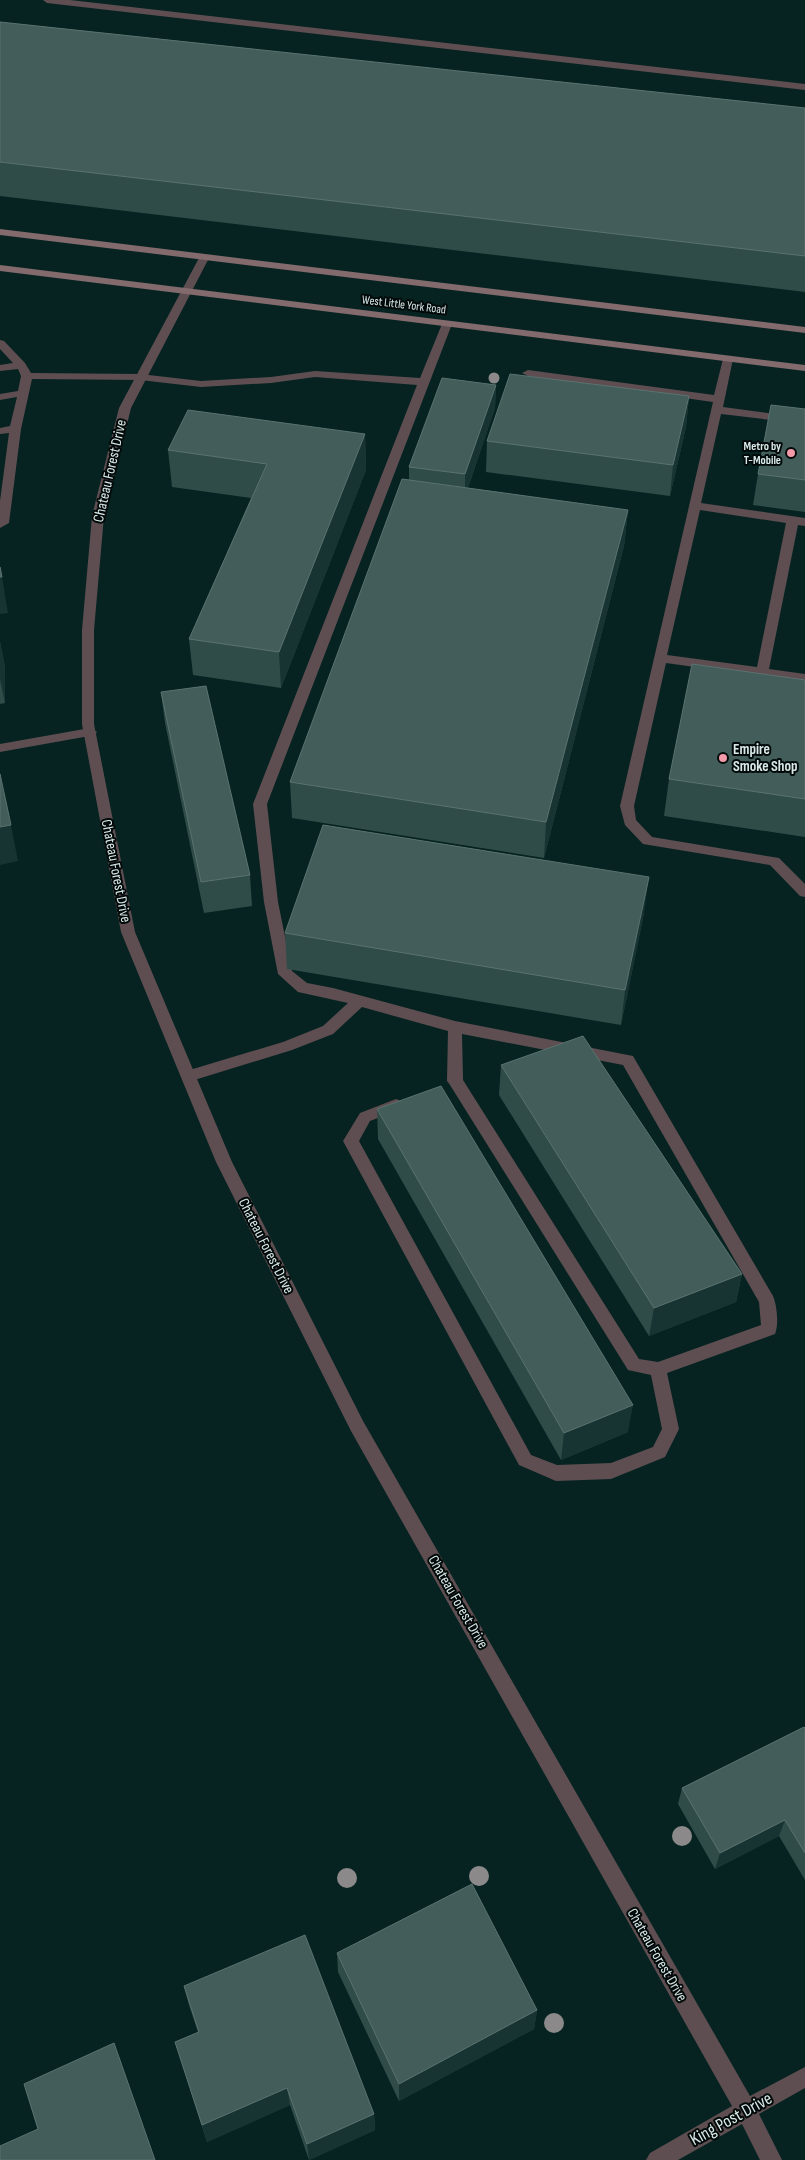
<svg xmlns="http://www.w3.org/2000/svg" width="805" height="2160" font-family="'Sofia Sans Condensed',sans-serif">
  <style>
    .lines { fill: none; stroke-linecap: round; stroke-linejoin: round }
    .service { fill: #5e4e51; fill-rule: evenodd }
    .minor { fill: #5e4e51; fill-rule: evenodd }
    .secondary { fill: #826a6d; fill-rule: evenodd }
    .tree { fill: #8b898a }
    .wall { fill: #304c49 }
    .shaded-wall { fill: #173432 }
    .building { fill: #425d5a; stroke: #5a7370 }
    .poi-dot { fill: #f39aa9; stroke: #020a09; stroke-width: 2 }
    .labels { text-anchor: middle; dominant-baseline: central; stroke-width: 4; stroke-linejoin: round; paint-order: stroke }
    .far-street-label { font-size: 12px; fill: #d9e9e8; stroke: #020a09 }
    .far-poi-label { font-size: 12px; font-weight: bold; fill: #d9e9e8; stroke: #020a09; text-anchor: end }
    .street-label { font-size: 15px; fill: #d9e9e8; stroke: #020a09 }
    .poi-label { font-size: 15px; font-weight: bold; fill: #d9e9e8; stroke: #020a09; text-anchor: start }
    .near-street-label { font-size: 18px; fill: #d9e9e8; stroke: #020a09 }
  </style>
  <rect width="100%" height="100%" fill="#062321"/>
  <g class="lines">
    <path class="service" d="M 43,0 L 70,0 L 805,84 L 805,90 L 47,3 Z
      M 447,321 L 452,324 L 267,804 L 278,902 L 292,971 L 307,983 L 333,988 L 455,1021 L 633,1056 L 773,1296 C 777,1305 779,1325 775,1334 L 667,1373 L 679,1429 L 665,1457 L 611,1479 L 556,1481 L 519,1465 L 343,1141 L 360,1113 L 396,1099 L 401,1101 L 404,1105 L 401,1109 L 370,1121 L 359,1141 L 531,1455 L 557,1465 L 611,1463 L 653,1447 L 662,1429 L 651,1375 L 628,1370 L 450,1085 L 447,1081 L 448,1031 L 362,1007 L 333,1034 L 292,1050 L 188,1082 L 183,1080 L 181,1076 L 183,1072 L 283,1042 L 323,1026 L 348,1003 L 298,992 L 278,974 L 264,902 L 253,804 L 417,385 L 315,377 L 271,383 L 201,387 L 140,380 L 32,379 L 21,429 L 9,523 L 0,528 L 0,501 L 9,433 L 0,434 L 0,428 L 10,426 L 17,397 L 0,400 L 0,394 L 18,391 L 21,376 L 18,369 L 0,371 L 0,365 L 13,363 L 0,349 L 0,340 L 4,341 L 25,363 L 31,373 L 140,374 L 201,381 L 271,377 L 315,371 L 420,378 L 442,324 ZM 462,1034 L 623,1065 L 759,1302 L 761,1325 L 658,1362 L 639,1359 L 463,1080 Z
      M 728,356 L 733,359 L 723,407 L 805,418 L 805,424 L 721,414 L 701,503 L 805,518 L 805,526 L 798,525 L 769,669 L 805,674 L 805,682 L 666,663 L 634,806 L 636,820 L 652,837 L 779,858 L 805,884 L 805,897 L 800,896 L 770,865 L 643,844 L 625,825 L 620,806 L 713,402 L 528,376 L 522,373 L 528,370 L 714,395 L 723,359 ZM 700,510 L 786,523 L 757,667 L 667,655 Z
      M 90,728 L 97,732 L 95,735 L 0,752 L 0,744 Z"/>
    <path class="minor" d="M 204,255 L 209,258 L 131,408 L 104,516 L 94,630 L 94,724 L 135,932 L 232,1162 L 363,1421 L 750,2096 L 805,2067 L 805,2088 L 759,2114 L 782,2160 L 760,2160 L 742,2124 L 678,2160 L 646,2160 L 650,2153 L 732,2106 L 351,1431 L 216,1162 L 121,932 L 82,724 L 82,630 L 92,516 L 119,408 L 199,258 Z"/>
    <path class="secondary" d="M 0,229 L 805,327 L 805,333 L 0,235 Z
      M 0,265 L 805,365 L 805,371 L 0,271 Z"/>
  </g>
  <g class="tree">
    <circle cx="494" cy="378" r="5.5"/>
    <circle cx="682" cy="1836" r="10"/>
    <circle cx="479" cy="1876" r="10"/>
    <circle cx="347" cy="1878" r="10"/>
    <circle cx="554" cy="2023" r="10"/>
  </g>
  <path class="wall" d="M 0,22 L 805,108 L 805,292 L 0,196 Z
    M 496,385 L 495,408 L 468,488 L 628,510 L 624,546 L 544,858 L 292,818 L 290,782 L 409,480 L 409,467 Z
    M 689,396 L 686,427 L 670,496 L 486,472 L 487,441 Z
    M 805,409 L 805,512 L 753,505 L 758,474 Z
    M 365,434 L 366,470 L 281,688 L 193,675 L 189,639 L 251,498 L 172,487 L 168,450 Z
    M 0,642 L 5,667 L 5,703 L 0,704 Z
    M 805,680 L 805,837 L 664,816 L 669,779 Z
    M 161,692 L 250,875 L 252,906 L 204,913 L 165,723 Z
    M 644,913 L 621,1025 L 287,969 L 285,933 Z
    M 501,1065 L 742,1274 L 736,1302 L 649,1336 L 499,1095 Z
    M 377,1109 L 628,1432 L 561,1460 L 378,1139 Z
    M 805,1728 L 805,1880 L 779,1836 L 715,1869 L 678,1804 L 682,1788 Z
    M 337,1953 L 537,2010 L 534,2029 L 399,2101 L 338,1972 Z
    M 184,1986 L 374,2114 L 375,2130 L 309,2160 L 290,2105 L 207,2142 L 175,2042 L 198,2032 L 189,2005 Z"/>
  <path class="shaded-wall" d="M 496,385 L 495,408 L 465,497 L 465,474 Z
    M 689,396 L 686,427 L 670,496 L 673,465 Z
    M 365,434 L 366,470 L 281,688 L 279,652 Z
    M 628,510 L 624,546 L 544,858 L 546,822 Z
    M 0,577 L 2,577 L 8,613 L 0,614 Z
    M 0,642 L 5,667 L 5,703 L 0,679 Z
    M 11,825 L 18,861 L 0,865 L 0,827 Z
    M 649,877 L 644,913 L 621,1025 L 625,990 Z
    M 742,1274 L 736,1302 L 649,1336 L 654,1308 Z
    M 633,1405 L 628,1432 L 561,1460 L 564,1433 Z
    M 785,1820 L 779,1836 L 715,1869 L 720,1853 Z
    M 537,2010 L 534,2029 L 399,2101 L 399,2084 Z
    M 287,2088 L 290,2105 L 207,2142 L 202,2125 Z
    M 374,2114 L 375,2130 L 309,2160 L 307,2144 Z"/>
  <path class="building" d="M 0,22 L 805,108 L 805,256 L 0,162 Z
    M 510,374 L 689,396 L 673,465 L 487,441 Z
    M 442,378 L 496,385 L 465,474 L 409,467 Z
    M 771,405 L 805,409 L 805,480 L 758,474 Z
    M 188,410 L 365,434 L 279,652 L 189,639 L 267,464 L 168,450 Z
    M 402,479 L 628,510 L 546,822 L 290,782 Z
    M 0,567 L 2,577 L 0,577 Z
    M 692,664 L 805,680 L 805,799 L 669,779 Z
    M 206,686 L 250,875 L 201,882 L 161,692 Z
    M 0,774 L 11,825 L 0,827 Z
    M 323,825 L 649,877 L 625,990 L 285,933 Z
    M 583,1036 L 742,1274 L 654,1308 L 501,1065 Z
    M 441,1086 L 633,1405 L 564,1433 L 377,1109 Z
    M 804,1727 L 805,1728 L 805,1853 L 785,1820 L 720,1853 L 682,1788 Z
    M 472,1884 L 537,2010 L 399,2084 L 337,1953 Z
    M 305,1935 L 374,2114 L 307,2144 L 287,2088 L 202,2125 L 175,2042 L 199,2032 L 184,1986 Z
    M 114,2043 L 155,2160 L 0,2160 L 0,2146 L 38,2129 L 24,2084 Z"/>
  <g class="poi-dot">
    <circle cx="791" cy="453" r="5"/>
    <circle cx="723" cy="758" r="5"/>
  </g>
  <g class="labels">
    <g class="far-street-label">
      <text transform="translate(404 305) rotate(7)">West Little York Road</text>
    </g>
    <g class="far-poi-label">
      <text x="781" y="446">Metro by<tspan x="781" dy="14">T-Mobile</tspan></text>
    </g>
    <g class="street-label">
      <text transform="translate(110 471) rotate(-77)">Chateau Forest Drive</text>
      <text transform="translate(116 871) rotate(79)">Chateau Forest Drive</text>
      <text transform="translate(266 1246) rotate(63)">Chateau Forest Drive</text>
      <text transform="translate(458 1602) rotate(60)">Chateau Forest Drive</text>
      <text transform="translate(657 1955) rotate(60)">Chateau Forest Drive</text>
    </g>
    <g class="poi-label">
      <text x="733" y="749">Empire<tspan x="733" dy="17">Smoke Shop</tspan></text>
    </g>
    <g class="near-street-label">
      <text transform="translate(731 2119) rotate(-29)">King Post Drive</text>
    </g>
  </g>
</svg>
